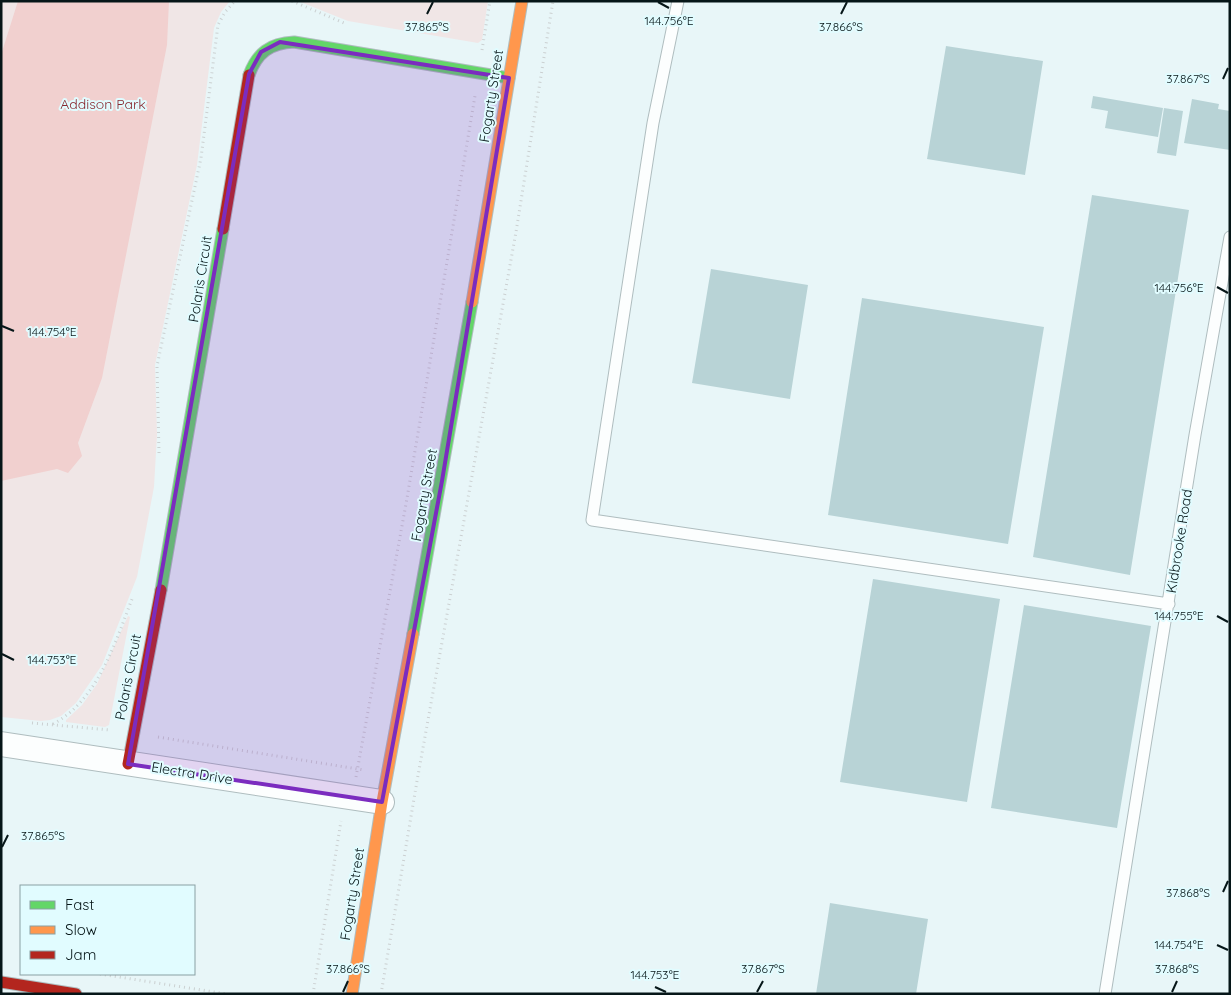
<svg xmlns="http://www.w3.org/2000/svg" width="1231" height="995" font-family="Quicksand,sans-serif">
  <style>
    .green { fill: #f0e6e6 }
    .water { fill: #f1d0cf }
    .building { fill: #b8d3d6 }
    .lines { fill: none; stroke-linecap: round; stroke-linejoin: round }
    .lane-casing { stroke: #afbdbf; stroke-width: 13 }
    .street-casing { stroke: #afbdbf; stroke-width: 26 }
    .fast-casing { stroke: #afbdbf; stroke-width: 13 }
    .slow-casing { stroke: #afbdbf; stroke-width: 13 }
    .jam-casing { stroke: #afbdbf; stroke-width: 13 }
    .path { stroke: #cbd0d1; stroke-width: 3; stroke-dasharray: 1 4; stroke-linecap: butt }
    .lane { stroke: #fcfefe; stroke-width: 11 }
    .street { stroke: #fcfefe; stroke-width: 24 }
    .fast { stroke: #63d668; stroke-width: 11 }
    .slow { stroke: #ff974d; stroke-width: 11 }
    .jam { stroke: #b3261e; stroke-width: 11 }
    .marked { fill: #7b2cbf; fill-opacity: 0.2; stroke: #7b2cbf; stroke-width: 4; stroke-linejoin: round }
    .ticks { fill: none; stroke: #061618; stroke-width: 2 }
    .labels { text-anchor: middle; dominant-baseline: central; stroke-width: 4; stroke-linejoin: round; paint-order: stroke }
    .street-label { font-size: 14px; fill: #061618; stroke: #e1fcff }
    .park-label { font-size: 14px; fill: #89282f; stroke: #e1fcff }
    .ticks-label { font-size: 12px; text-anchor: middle; fill: #061618; stroke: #e1fcff; stroke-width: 4; stroke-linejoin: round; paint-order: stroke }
  </style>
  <rect width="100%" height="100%" fill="#e8f6f8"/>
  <path class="green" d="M 1,1 L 230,1 L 221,12 L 214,28 L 197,165 L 155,365 L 157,435 L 154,487 L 137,577 L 102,665 L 76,703 L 61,716 L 50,720 L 41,721 L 1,717 Z
    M 298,1 L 488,1 L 482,40 L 478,43 L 348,21 Z
    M 128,616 L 130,617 L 109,725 L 105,727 L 66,722 L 66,720 L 82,705 L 97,684 Z"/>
  <path class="water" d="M 18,1 L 169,1 L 167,45 L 102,378 L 78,443 L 82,456 L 68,473 L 57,469 L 1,481 L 1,55 Z"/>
  <path class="building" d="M 946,46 L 1043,61 L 1025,175 L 927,159 Z
    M 1093,96 L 1163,108 L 1158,137 L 1105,128 L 1108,111 L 1091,108 Z
    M 1192,99 L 1219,104 L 1218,109 L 1230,111 L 1230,150 L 1184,143 Z
    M 1164,108 L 1183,111 L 1176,156 L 1157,153 Z
    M 1092,195 L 1189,210 L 1130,575 L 1033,557 Z
    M 711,269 L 808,285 L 790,399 L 692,383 Z
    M 862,298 L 1044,327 L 1008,544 L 828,515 Z
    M 873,579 L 1000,599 L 967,802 L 840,782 Z
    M 1024,605 L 1151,626 L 1117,828 L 991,808 Z
    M 830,903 L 928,919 L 916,994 L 816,994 Z"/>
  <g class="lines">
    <g class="lane-casing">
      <path id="lane" d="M 678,1 L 653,123 L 592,520 L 1169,604
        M 1105,994 L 1195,435 L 1230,237"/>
    </g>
    <g class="street-casing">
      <path id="street" d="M 1,744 L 382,802"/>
    </g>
    <g class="fast-casing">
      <path id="fast" d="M 249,75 C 257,53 270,43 294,42 L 509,78
        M 161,590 L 223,229
        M 413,634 L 472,302"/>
    </g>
    <g class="slow-casing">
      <path id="slow" d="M 472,302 L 522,1
        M 352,994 L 382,802 L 413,634"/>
    </g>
    <g class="jam-casing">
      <path id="jam" d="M 223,229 L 249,75
        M 128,764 L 161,590
        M 1,982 L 76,994"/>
    </g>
    <path class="path" d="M 292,1 L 344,23
      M 482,50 L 490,1
      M 159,453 L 157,366 L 201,158 L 218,25 L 225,12 L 235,1
      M 32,723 L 110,730
      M 53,724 C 98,700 115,643 132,599
      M 158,737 L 364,770
      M 356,777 L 406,504 L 475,96
      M 100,974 L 227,994
      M 313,994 L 341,821
      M 381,994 L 417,781 L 516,232 L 553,1"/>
    <use href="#lane" class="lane"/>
    <use href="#street" class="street"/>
    <use href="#fast" class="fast"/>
    <use href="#slow" class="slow"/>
    <use href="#jam" class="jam"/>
  </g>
  <path class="marked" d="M 280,42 L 509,78 L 442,481 L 382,802 L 128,764 L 249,74 L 261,52 Z"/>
  <path class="ticks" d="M 658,2 L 669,8M 427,14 L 433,2M 841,14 L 847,2M 1223,79 L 1228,68M 1217,287 L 1228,293M 2,326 L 14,331M 1217,616 L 1228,622M 2,654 L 14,660M 2,847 L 8,835M 1223,892 L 1228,881M 1217,945 L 1228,950M 655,987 L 666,992M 343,992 L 348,981M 757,992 L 763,981M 1172,992 L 1177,981"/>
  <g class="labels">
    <g class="street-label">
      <text transform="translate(491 96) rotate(-81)">Fogarty Street</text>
      <text transform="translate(200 279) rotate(-81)">Polaris Circuit</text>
      <text transform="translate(424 495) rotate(-80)">Fogarty Street</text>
      <text transform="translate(1179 541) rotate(-81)">Kidbrooke Road</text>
      <text transform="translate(128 677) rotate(-79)">Polaris Circuit</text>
      <text transform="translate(192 773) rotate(9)">Electra Drive</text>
      <text transform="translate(352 894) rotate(-81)">Fogarty Street</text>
    </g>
    <g class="park-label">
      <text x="103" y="104">Addison Park</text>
    </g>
  </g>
  <g class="ticks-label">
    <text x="669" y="25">144.756°E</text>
    <text x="427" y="31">37.865°S</text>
    <text x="841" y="31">37.866°S</text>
    <text x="1188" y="83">37.867°S</text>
    <text x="1179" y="292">144.756°E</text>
    <text x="52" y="336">144.754°E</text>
    <text x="1179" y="620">144.755°E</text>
    <text x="52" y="664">144.753°E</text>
    <text x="43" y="840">37.865°S</text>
    <text x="1188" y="897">37.868°S</text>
    <text x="1179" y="949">144.754°E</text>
    <text x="348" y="973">37.866°S</text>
    <text x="763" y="973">37.867°S</text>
    <text x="1177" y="973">37.868°S</text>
    <text x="655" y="979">144.753°E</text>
  </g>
  <rect width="1231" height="995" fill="none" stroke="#061618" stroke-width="5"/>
  <rect x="20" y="885" width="175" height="90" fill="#e1fcff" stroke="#89a0a3"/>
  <rect x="30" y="901" width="25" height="8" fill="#63d668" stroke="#89a0a3"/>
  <text x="65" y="910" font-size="15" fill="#061618">Fast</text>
  <rect x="30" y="926" width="25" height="8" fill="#ff974d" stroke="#89a0a3"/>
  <text x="65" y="935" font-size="15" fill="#061618">Slow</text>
  <rect x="30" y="951" width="25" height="8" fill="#b3261e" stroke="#89a0a3"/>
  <text x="65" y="960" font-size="15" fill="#061618">Jam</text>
</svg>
